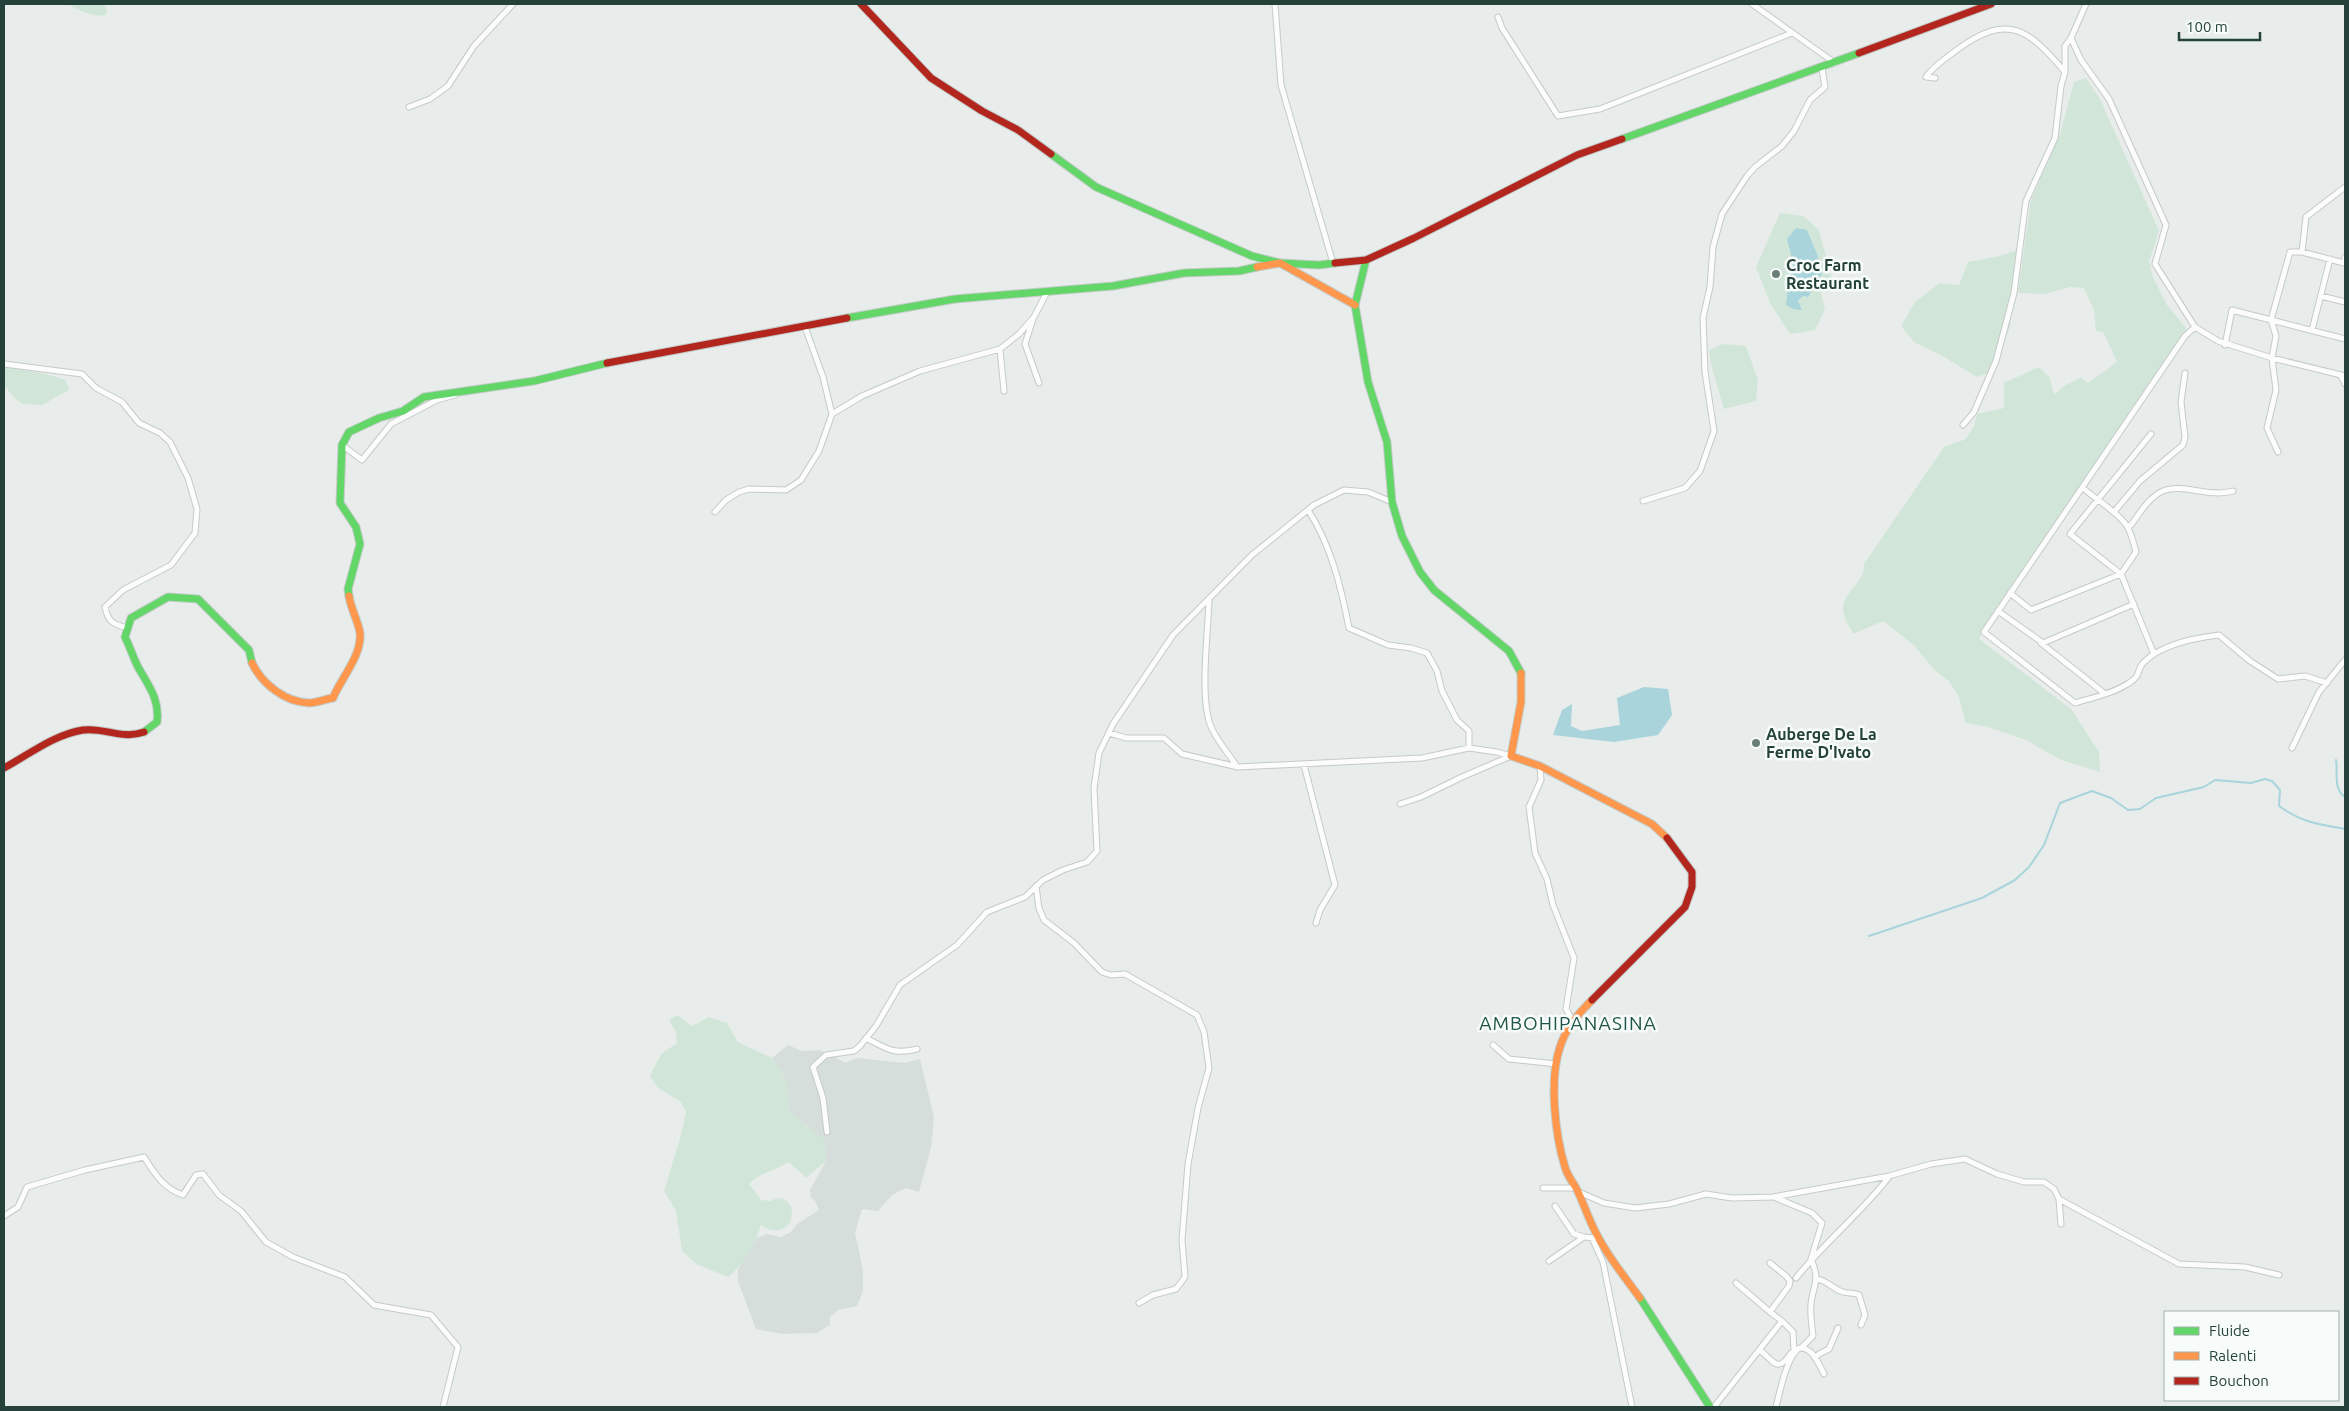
<svg xmlns="http://www.w3.org/2000/svg" width="2349" height="1411" font-family="Ubuntu,sans-serif">
  <style>
    .built { fill: #d6dedb }
    .green { fill: #d1e6d8; fill-rule: evenodd }
    .water { fill: #a9d4db }
    .lines { fill: none; stroke-linecap: round; stroke-linejoin: round }
    .stream { stroke: #a9d4db; stroke-width: 2 }
    .street-casing { stroke: #c5cac8; stroke-width: 7 }
    .fast-casing { stroke: #c3cbc8; stroke-width: 9 }
    .slow-casing { stroke: #c3cbc8; stroke-width: 9 }
    .jam-casing { stroke: #c3cbc8; stroke-width: 9 }
    .street { stroke: #fcfcfc; stroke-width: 5 }
    .fast { stroke: #63d668; stroke-width: 7 }
    .slow { stroke: #ff974d; stroke-width: 7 }
    .jam { stroke: #b3261e; stroke-width: 7 }
    .poi-dot { fill: #697e78; stroke: #f7fbf9; stroke-width: 2 }
    .labels { text-anchor: middle; dominant-baseline: central; stroke-width: 5; stroke-linejoin: round; paint-order: stroke }
    .poi-label { font-size: 16px; font-weight: bold; fill: #24423a; stroke: #f7fbf9; text-anchor: start }
    .quarter-label { font-size: 19px; letter-spacing: 1px; fill: #1f5548; stroke: #f7fbf9 }
  </style>
  <rect width="100%" height="100%" fill="#e8edeb"/>
  <path class="built" d="M 788,1045 L 802,1051 L 820,1050 L 846,1063 L 857,1058 L 905,1063 L 920,1059 L 934,1117 L 931,1148 L 919,1192 L 906,1188 L 892,1195 L 878,1211 L 862,1209 L 855,1233 L 863,1270 L 863,1291 L 857,1306 L 838,1310 L 830,1317 L 830,1325 L 817,1333 L 782,1334 L 756,1329 L 738,1281 L 738,1270 L 744,1257 L 757,1238 L 766,1234 L 781,1237 L 791,1232 L 797,1224 L 819,1210 L 815,1201 L 811,1198 L 810,1190 L 826,1161 L 809,1127 L 789,1113 L 786,1081 L 772,1058 Z"/>
  <path class="green" d="M 68,4 L 104,4 L 107,10 L 106,15 C 93,17 79,11 68,4 Z
    M 2086,78 L 2100,99 L 2159,231 L 2149,262 L 2153,277 L 2167,305 L 2186,328 L 2187,334 L 2139,402 L 2130,409 L 2128,416 L 2030,560 L 1979,639 L 2071,709 L 2099,752 L 2100,772 L 2061,760 L 2026,740 L 1988,727 L 1966,723 L 1958,695 L 1948,680 L 1934,670 L 1914,645 L 1883,621 L 1853,634 C 1850,627 1843,617 1843,609 C 1843,592 1866,581 1864,564 L 1944,447 L 1966,439 L 1974,426 L 1977,414 L 2004,408 L 2004,383 L 2039,367 L 2050,378 L 2054,395 L 2064,386 L 2081,377 L 2088,383 L 2117,362 L 2103,332 L 2096,331 L 2094,310 L 2084,288 L 2070,287 L 2045,294 L 2018,293 L 2031,200 L 2060,134 L 2074,82 Z
    M 1780,213 L 1803,216 L 1819,230 L 1832,280 L 1820,288 L 1825,309 L 1815,330 L 1790,334 L 1770,303 L 1756,267 ZM 1787,239 L 1814,287 L 1808,297 L 1803,296 L 1798,302 L 1802,309 L 1793,309 L 1789,279 L 1794,267 Z
    M 2017,250 L 2010,327 L 1993,371 L 1977,377 L 1939,354 L 1914,342 L 1901,326 L 1915,302 L 1940,283 L 1959,285 L 1968,262 L 2000,256 Z
    M 1723,344 L 1746,346 L 1758,380 L 1756,401 L 1724,409 L 1711,365 L 1709,350 Z
    M 4,367 C 24,371 45,372 65,380 L 69,388 L 67,391 L 42,405 L 23,404 L 15,399 L 4,385 Z
    M 678,1015 L 692,1026 L 709,1017 L 727,1023 L 738,1042 L 772,1058 L 786,1081 L 790,1113 L 825,1140 L 826,1161 L 806,1178 L 789,1162 C 776,1170 760,1173 749,1184 L 761,1200 L 770,1201 L 777,1198 L 785,1199 L 791,1206 C 796,1228 777,1237 761,1225 C 756,1243 742,1267 728,1277 L 696,1264 L 682,1251 L 676,1211 L 664,1191 L 681,1135 L 686,1112 L 680,1101 L 658,1088 L 650,1076 L 661,1054 L 677,1043 L 676,1032 L 669,1020 Z"/>
  <path class="water" d="M 1796,228 L 1807,230 L 1817,254 L 1822,274 L 1808,297 L 1803,296 L 1798,301 L 1802,310 L 1793,309 L 1786,305 L 1789,279 L 1794,267 L 1787,239 Z
    M 1644,687 L 1668,689 L 1672,715 L 1658,735 L 1614,742 L 1553,735 L 1562,710 L 1572,704 L 1571,726 L 1582,731 L 1620,725 L 1617,698 Z"/>
  <g class="lines">
    <path class="stream" d="M 2336,760 C 2338,774 2333,789 2345,797
      M 1869,936 L 1982,898 L 2015,880 L 2029,867 L 2044,845 L 2060,803 L 2092,791 L 2111,798 L 2128,810 L 2140,809 L 2156,798 L 2204,787 L 2215,780 L 2251,783 L 2265,779 L 2272,781 L 2280,790 L 2279,806 C 2303,823 2317,824 2345,829"/>
    <g class="street-casing">
      <path id="street" d="M 1275,4 L 1281,85 L 1333,263
        M 1752,4 L 1835,63
        M 1498,17 L 1502,28 L 1558,116 L 1600,109 L 1792,33
        M 2071,38 L 2081,60 L 2109,99 L 2166,225 L 2155,264 L 2195,327 L 2218,341 L 2272,358 L 2345,376
        M 1935,78 L 1926,77 C 1933,66 1948,57 1958,49 C 2009,12 2029,30 2065,72
        M 409,107 L 430,99 L 448,86 L 474,46 L 513,4
        M 2302,252 L 2306,217 L 2345,187
        M 2321,296 L 2345,302
        M 1033,319 L 1025,344 L 1039,383
        M 805,327 L 823,377 L 832,414
        M 2195,327 L 2185,336 L 1984,632 L 2075,703 C 2092,698 2114,693 2129,683 C 2142,675 2136,670 2144,662 C 2162,644 2194,638 2219,635 L 2250,661 L 2278,679 L 2305,676 L 2327,683
        M 2312,330 L 2330,259
        M 2225,345 L 2232,310 L 2271,320 L 2290,252 L 2302,252 L 2344,263 L 2345,257
        M 1000,349 L 1004,391
        M 4,364 L 82,374 L 96,388 L 122,402 L 139,423 L 160,433 L 170,442 L 188,478 L 197,509 L 195,533 L 171,565 L 123,590 L 105,607 C 108,622 113,624 127,628
        M 2341,376 L 2345,384
        M 1963,425 L 1974,412 L 1996,361 L 2014,293 L 2026,201 L 2055,138 L 2061,86 L 2065,72 L 2065,46 L 2071,38 L 2086,4
        M 2151,434 L 2070,534 L 2121,574 L 2154,654
        M 342,445 L 362,460 L 391,424 L 437,400 L 455,395
        M 2278,452 L 2267,428 L 2276,390 L 2272,358 L 2276,336 L 2271,320 L 2345,339
        M 1643,501 L 1685,488 L 1700,471 L 1714,431 L 1705,372 L 1703,318 L 1710,287 L 1713,247 L 1722,214 L 1747,176 L 1755,167 L 1782,146 L 1794,131 L 1810,100 L 1825,87 L 1822,68
        M 1308,510 C 1331,545 1341,587 1349,628 L 1388,645 L 1411,648 L 1427,653 L 1437,671 L 1442,691 L 1457,720 L 1469,731 L 1469,748
        M 715,512 L 726,500 L 739,492 L 749,489 L 786,490 L 801,480 L 819,451 L 832,414 L 862,396 L 920,371 L 1000,349 L 1019,334 L 1034,317 L 1047,292
        M 2114,512 L 2140,481 L 2183,445 L 2185,437 L 2181,402 L 2185,373
        M 2127,526 L 2131,525 C 2139,514 2150,496 2163,491 C 2182,483 2210,498 2233,491
        M 2010,593 L 2031,610 L 2121,574 L 2136,552 C 2134,544 2131,533 2127,526 C 2118,512 2095,499 2083,488
        M 1209,600 C 1208,632 1201,686 1208,717 C 1211,734 1228,752 1237,767
        M 1998,611 L 2043,643 L 2134,604
        M 2041,643 L 2104,693
        M 1109,733 L 1126,738 L 1164,738 L 1182,754 L 1238,767 L 1422,758 L 1469,748 L 1497,752 L 1511,756
        M 2292,748 L 2319,692 L 2345,660
        M 1304,765 L 1335,885 L 1320,910 L 1316,923
        M 1540,766 L 1541,780 L 1529,807 L 1535,853 L 1547,879 L 1553,905 L 1574,958 L 1566,1009 L 1573,1021
        M 1400,804 L 1421,797 L 1462,777 L 1511,756
        M 1036,886 L 1039,908 L 1044,920 L 1074,943 L 1102,972 L 1111,975 L 1125,974 L 1197,1015 L 1204,1032 L 1209,1068 L 1198,1108 L 1188,1164 L 1182,1240 L 1185,1277 L 1176,1289 L 1153,1295 L 1139,1303
        M 866,1038 C 887,1049 894,1055 917,1049
        M 1493,1045 L 1509,1059 L 1556,1064
        M 827,1132 L 823,1098 L 813,1067 L 826,1055 L 854,1051 L 860,1046 L 876,1026 L 900,985 L 957,945 L 987,912 L 1025,897 L 1043,880 L 1063,870 L 1087,862 L 1097,851 L 1094,788 L 1099,753 L 1113,724 L 1173,635 L 1252,555 L 1314,505 L 1344,490 L 1368,492 L 1392,502
        M 1543,1188 L 1572,1188
        M 1579,1192 L 1604,1203 L 1635,1208 L 1669,1204 L 1706,1194 L 1732,1198 L 1773,1197 L 1889,1176 L 1931,1164 L 1965,1159 L 1997,1174 L 2024,1182 L 2044,1182 L 2054,1189 L 2059,1199 L 2061,1224
        M 1774,1197 L 1812,1213 L 1822,1223 L 1811,1259 C 1821,1281 1813,1284 1811,1304 C 1810,1315 1812,1326 1813,1336 L 1802,1347
        M 2059,1199 L 2179,1264 L 2245,1267 L 2279,1275
        M 1555,1206 L 1574,1234 L 1584,1237
        M 4,1216 L 18,1207 L 27,1187 L 85,1170 L 144,1157 C 155,1174 163,1188 183,1195 L 196,1175 L 203,1174 L 219,1195 L 241,1211 L 266,1242 L 293,1257 L 345,1277 L 374,1305 L 431,1315 L 458,1347 L 443,1407
        M 1592,1238 L 1603,1262 L 1632,1407
        M 1549,1261 L 1584,1237 L 1594,1238
        M 1796,1278 C 1825,1242 1861,1213 1889,1177
        M 1817,1279 C 1828,1281 1833,1289 1843,1292 C 1849,1294 1853,1292 1859,1295 L 1865,1315 L 1861,1325
        M 1736,1283 L 1770,1312
        M 1760,1350 C 1775,1363 1778,1373 1791,1353 L 1794,1352 L 1793,1332 L 1782,1321
        M 1815,1358 L 1819,1354 L 1829,1349 L 1838,1328
        M 1714,1407 L 1782,1321 L 1770,1312 L 1789,1286 L 1790,1281 L 1786,1276 L 1770,1263
        M 1776,1407 C 1780,1392 1786,1358 1799,1348 C 1813,1347 1818,1363 1824,1374"/>
    </g>
    <g class="fast-casing">
      <path id="fast" d="M 1622,139 L 1859,53
        M 1051,154 L 1096,187 L 1252,256 L 1280,263 L 1319,265 L 1335,263
        M 1366,260 L 1355,305 L 1368,382 L 1387,442 L 1392,502 L 1402,536 L 1420,572 L 1434,590 L 1509,651 L 1521,673
        M 847,318 L 955,299 L 1113,286 L 1184,273 L 1239,271 L 1257,267
        M 349,596 L 348,589 L 360,544 L 356,527 L 340,503 L 342,445 L 349,432 L 379,418 L 403,411 L 424,397 L 534,381 L 607,363
        M 144,732 L 157,722 C 160,699 148,685 138,667 C 133,657 130,647 125,637 L 131,618 L 168,597 L 198,599 L 249,650 L 252,663
        M 1640,1298 L 1710,1407"/>
    </g>
    <g class="slow-casing">
      <path id="slow" d="M 1257,267 L 1280,263 L 1355,305
        M 252,663 C 262,684 285,702 309,703 C 317,703 325,699 333,698 C 341,678 362,656 360,633 C 358,621 351,609 349,596
        M 1521,673 L 1521,702 L 1511,756 L 1540,766 L 1652,824 L 1667,838
        M 1592,1000 C 1578,1014 1566,1028 1560,1047 C 1549,1079 1555,1135 1565,1167 C 1568,1178 1575,1184 1579,1194 C 1584,1205 1588,1217 1594,1229 C 1606,1254 1624,1276 1640,1298"/>
    </g>
    <g class="jam-casing">
      <path id="jam" d="M 861,4 L 931,78 L 982,111 L 1018,130 L 1051,154
        M 1859,53 L 1991,4
        M 1335,263 L 1366,260 L 1414,238 L 1577,155 L 1622,139
        M 607,363 L 847,318
        M 4,768 C 30,754 53,735 83,730 C 104,727 122,740 144,732
        M 1592,1000 L 1685,907 L 1692,887 L 1692,872 L 1667,838"/>
    </g>
    <use href="#street" class="street"/>
    <use href="#fast" class="fast"/>
    <use href="#slow" class="slow"/>
    <use href="#jam" class="jam"/>
  </g>
  <g class="poi-dot">
    <circle cx="1776" cy="274" r="5"/>
    <circle cx="1756" cy="743" r="5"/>
  </g>
  <g class="labels">
    <g class="poi-label">
      <text x="1786" y="265">Croc Farm<tspan x="1786" dy="18">Restaurant</tspan></text>
      <text x="1766" y="734">Auberge De La<tspan x="1766" dy="18">Ferme D'Ivato</tspan></text>
    </g>
    <g class="quarter-label">
      <text x="1568" y="1023">AMBOHIPANASINA</text>
    </g>
  </g>
  <rect width="2349" height="1411" fill="none" stroke="#24423a" stroke-width="10"/>
  <rect x="2164" y="1311" width="175" height="90" fill="#f7fbf9" stroke="#a3b1ad"/>
  <rect x="2174" y="1327" width="25" height="8" fill="#63d668" stroke="#a3b1ad"/>
  <text x="2209" y="1336" font-size="15" fill="#24423a">Fluide</text>
  <rect x="2174" y="1352" width="25" height="8" fill="#ff974d" stroke="#a3b1ad"/>
  <text x="2209" y="1361" font-size="15" fill="#24423a">Ralenti</text>
  <rect x="2174" y="1377" width="25" height="8" fill="#b3261e" stroke="#a3b1ad"/>
  <text x="2209" y="1386" font-size="15" fill="#24423a">Bouchon</text>
  <path d="M2179 32v8h81v-8" fill="none" stroke="#24423a" stroke-width="2.5"/>
  <text x="2186" y="32" font-size="15" fill="#24423a" stroke="#f7fbf9" stroke-width="4" paint-order="stroke">100 m</text>
</svg>
